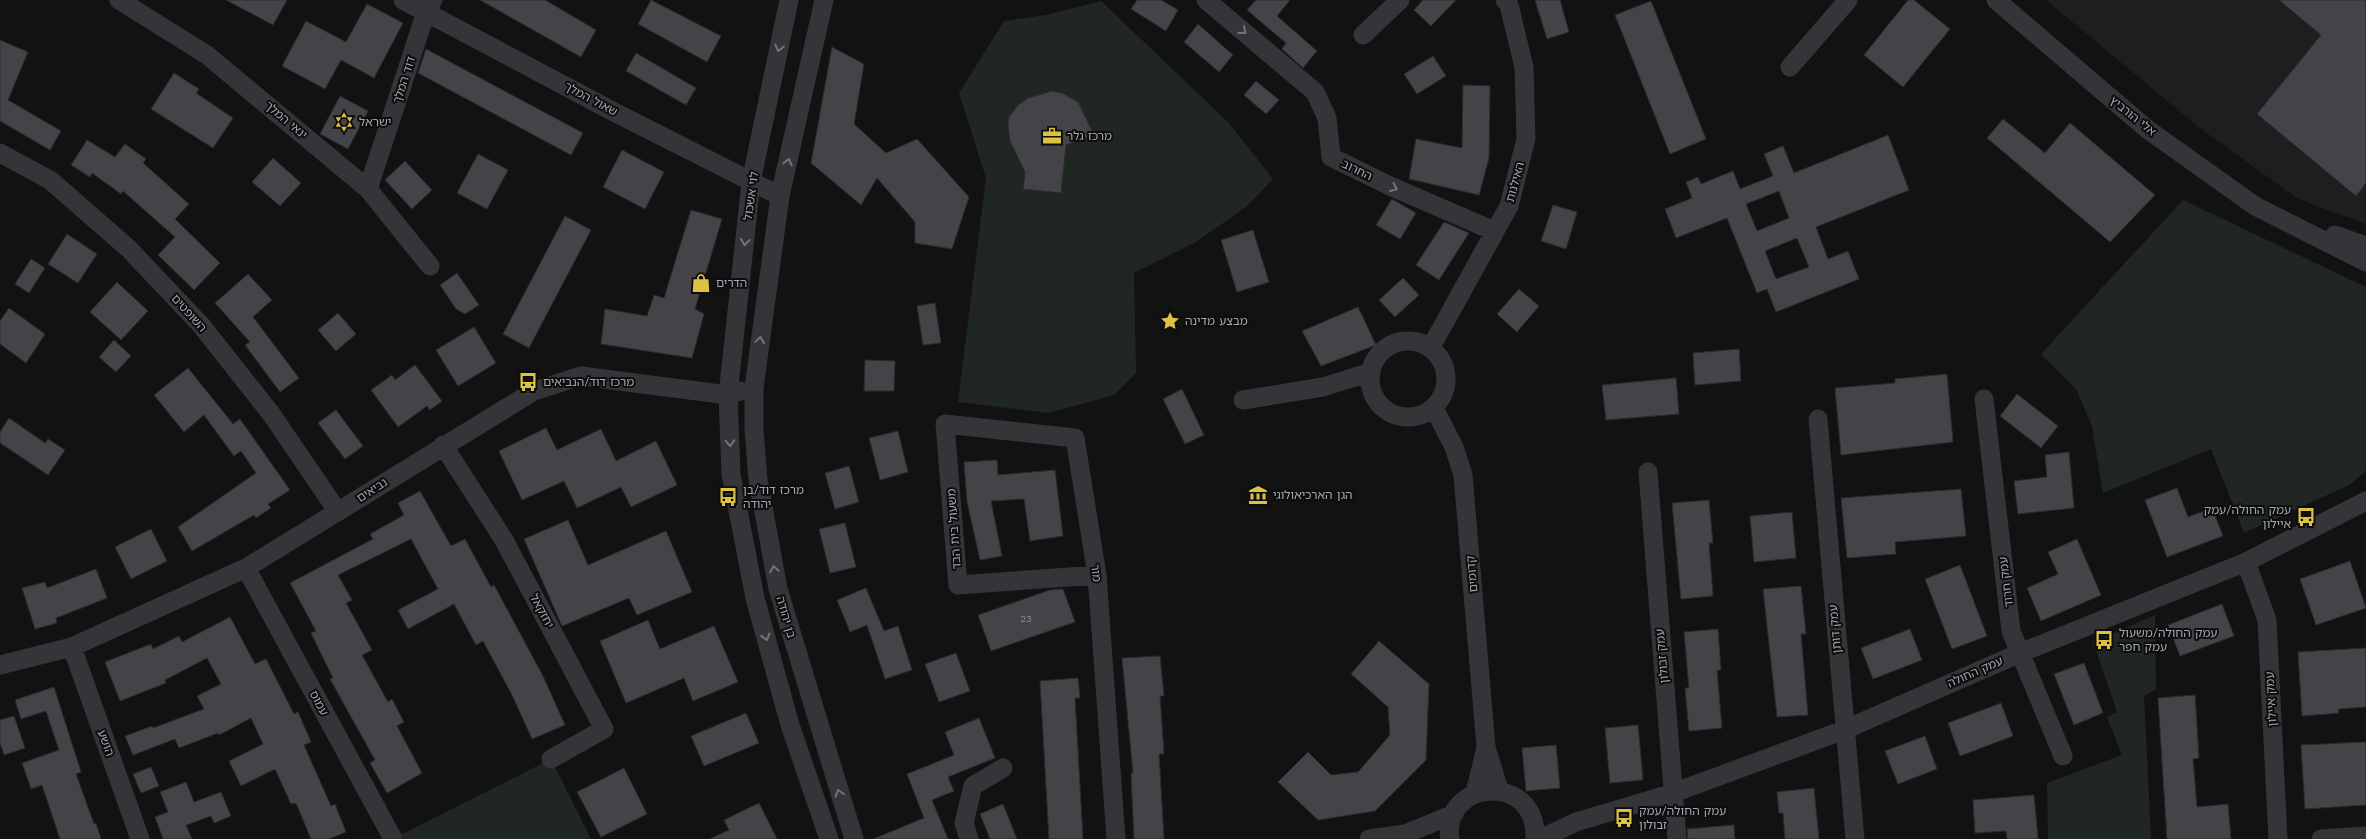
<svg xmlns="http://www.w3.org/2000/svg" width="2366" height="839" font-family="'Work Sans','Noto Sans Hebrew',sans-serif">
  <style>
    .built { fill: #1e1e20 }
    .green { fill: #202722 }
    .building { fill: #444448; stroke: #2c2c2f; fill-rule: evenodd }
    .lines { fill: none; stroke-linecap: round; stroke-linejoin: round }
    .minor { stroke: #353539; stroke-width: 19 }
    .oneway { stroke: #73737c }
    .labels { text-anchor: middle; dominant-baseline: central; stroke-width: 4; stroke-linejoin: round; paint-order: stroke }
    .number-label { font-size: 10px; fill: #8d8e98 }
    .street-label { font-size: 12px; fill: #a5a6b2; stroke: #0d0d0e }
    .poi-label { font-size: 12px; fill: #a5a6b2; stroke: #0d0d0e; text-anchor: start }
  </style>
  <rect width="100%" height="100%" fill="#121213"/>
  <path class="built" d="M 2046,0 L 2366,0 L 2366,224 L 2298,199 L 2197,126 Z"/>
  <path class="green" d="M 1101,1 L 1229,123 L 1273,179 L 1246,207 L 1196,242 L 1134,273 L 1136,373 L 1114,395 L 1049,413 L 958,402 L 986,178 L 959,93 L 1004,21 L 1046,15 Z
    M 2183,200 L 2366,287 L 2366,471 L 2349,485 L 2244,533 L 2211,449 L 2103,493 L 2092,426 L 2076,389 L 2041,354 Z
    M 2155,615 L 2156,689 L 2144,696 L 2151,839 L 2048,839 L 2047,783 L 2122,755 L 2107,717 L 2117,712 L 2093,642 Z
    M 551,759 L 591,839 L 392,839 Z"/>
  <path class="building" d="M 226,0 L 287,0 L 273,25 Z
    M 480,0 L 545,0 L 596,30 L 581,57 Z
    M 651,0 L 721,36 L 707,62 L 638,24 Z
    M 1137,0 L 1161,0 L 1178,10 L 1166,31 L 1131,9 Z
    M 1256,0 L 1290,0 L 1277,16 L 1317,51 L 1303,68 L 1282,49 L 1286,43 L 1247,10 Z
    M 1423,0 L 1456,0 L 1431,26 L 1414,10 Z
    M 1535,0 L 1560,0 L 1569,32 L 1547,39 Z
    M 1908,0 L 1914,0 L 1950,29 L 1903,87 L 1864,55 Z
    M 2279,0 L 2366,0 L 2366,183 L 2356,196 L 2257,114 L 2321,35 Z
    M 1651,1 L 1706,139 L 1670,154 L 1615,15 Z
    M 367,4 L 403,23 L 374,78 L 341,60 L 325,89 L 282,66 L 306,21 L 346,42 Z
    M 1198,24 L 1233,55 L 1219,72 L 1184,42 Z
    M 0,40 L 28,52 L 8,100 L 61,131 L 50,150 L 0,121 Z
    M 832,47 L 864,64 L 854,124 L 886,153 L 917,139 L 969,197 L 952,249 L 915,243 L 915,222 L 877,178 L 861,205 L 811,163 Z
    M 426,49 L 583,133 L 571,155 L 418,73 Z
    M 636,53 L 696,88 L 686,105 L 626,71 Z
    M 1433,56 L 1446,76 L 1417,94 L 1404,74 Z
    M 174,73 L 199,89 L 196,93 L 233,118 L 213,148 L 151,109 Z
    M 1256,81 L 1279,100 L 1266,114 L 1244,95 Z
    M 1463,85 L 1490,86 L 1489,158 L 1479,195 L 1409,179 L 1416,139 L 1462,148 Z
    M 1052,91 L 1062,93 L 1078,102 L 1094,135 L 1066,145 L 1061,193 L 1023,189 L 1025,172 L 1010,141 L 1008,125 L 1009,117 L 1018,105 L 1028,98 Z
    M 340,96 L 368,111 L 348,149 L 320,134 Z
    M 2003,119 L 2045,153 L 2070,123 L 2155,195 L 2110,242 L 1987,138 Z
    M 1888,135 L 1909,190 L 1816,227 L 1828,259 L 1848,251 L 1859,279 L 1776,312 L 1767,289 L 1757,293 L 1727,218 L 1676,238 L 1665,209 L 1692,198 L 1686,182 L 1698,177 L 1701,184 L 1733,171 L 1740,189 L 1773,176 L 1764,154 L 1783,146 L 1794,173 ZM 1779,191 L 1789,218 L 1757,231 L 1746,204 ZM 1797,238 L 1809,267 L 1776,279 L 1765,251 Z
    M 87,140 L 115,157 L 125,144 L 146,159 L 143,163 L 189,204 L 175,219 L 220,263 L 194,290 L 158,255 L 175,237 L 123,191 L 121,194 L 92,173 L 90,177 L 71,165 Z
    M 622,150 L 664,172 L 645,209 L 603,187 Z
    M 478,154 L 508,170 L 487,209 L 457,193 Z
    M 273,158 L 301,183 L 280,206 L 252,182 Z
    M 405,161 L 432,190 L 412,209 L 385,180 Z
    M 1392,199 L 1416,213 L 1400,239 L 1376,225 Z
    M 1553,205 L 1577,212 L 1566,249 L 1541,241 Z
    M 691,210 L 722,219 L 695,309 L 704,314 L 692,358 L 601,344 L 605,309 L 647,316 L 654,295 L 664,298 Z
    M 565,216 L 591,230 L 529,348 L 503,334 Z
    M 1444,222 L 1469,233 L 1439,280 L 1416,265 Z
    M 1253,230 L 1269,282 L 1237,292 L 1221,240 Z
    M 67,234 L 97,254 L 78,283 L 48,264 Z
    M 31,259 L 45,268 L 29,293 L 15,284 Z
    M 457,273 L 479,305 L 465,314 L 456,309 L 440,285 Z
    M 248,274 L 272,300 L 253,317 L 299,378 L 280,392 L 245,345 L 250,342 L 215,303 Z
    M 1403,278 L 1419,295 L 1395,317 L 1379,300 Z
    M 117,282 L 148,311 L 121,340 L 90,312 Z
    M 1519,289 L 1539,306 L 1517,332 L 1497,314 Z
    M 935,303 L 941,343 L 923,345 L 917,306 Z
    M 1358,307 L 1376,345 L 1321,366 L 1302,331 Z
    M 9,308 L 45,334 L 26,363 L 0,344 L 0,321 Z
    M 338,313 L 356,334 L 336,351 L 318,330 Z
    M 474,327 L 496,363 L 458,386 L 436,350 Z
    M 114,340 L 131,356 L 116,372 L 99,357 Z
    M 1739,349 L 1741,381 L 1695,385 L 1693,353 Z
    M 865,360 L 895,361 L 894,391 L 864,391 Z
    M 415,365 L 442,401 L 430,410 L 427,406 L 398,427 L 371,390 L 392,375 L 395,380 Z
    M 188,368 L 233,424 L 240,419 L 290,490 L 268,504 L 271,508 L 256,518 L 254,515 L 192,551 L 178,527 L 256,473 L 241,451 L 234,456 L 204,415 L 184,432 L 154,395 Z
    M 1947,374 L 1953,442 L 1841,455 L 1835,388 L 1895,383 L 1895,379 Z
    M 1676,378 L 1679,414 L 1606,420 L 1602,385 Z
    M 1182,389 L 1204,435 L 1185,444 L 1163,399 Z
    M 2017,394 L 2058,426 L 2041,448 L 2000,416 Z
    M 336,410 L 363,446 L 345,459 L 318,423 Z
    M 9,418 L 45,443 L 48,439 L 65,450 L 48,475 L 0,443 L 0,432 Z
    M 546,428 L 557,450 L 601,429 L 616,461 L 656,441 L 677,485 L 631,507 L 621,487 L 577,508 L 564,481 L 522,500 L 499,451 Z
    M 898,431 L 908,472 L 880,480 L 869,438 Z
    M 2069,452 L 2074,508 L 2018,514 L 2014,481 L 2047,477 L 2045,455 Z
    M 997,460 L 998,475 L 1055,470 L 1063,536 L 1030,541 L 1024,499 L 991,501 L 1002,556 L 980,560 L 967,502 L 964,462 Z
    M 849,466 L 859,502 L 835,509 L 825,473 Z
    M 2177,488 L 2188,517 L 2212,508 L 2223,536 L 2167,557 L 2145,500 Z
    M 1961,489 L 1966,536 L 1895,542 L 1896,554 L 1847,558 L 1841,498 Z
    M 420,491 L 451,546 L 465,539 L 491,587 L 494,585 L 543,676 L 565,725 L 532,739 L 512,695 L 483,641 L 476,645 L 454,604 L 408,629 L 398,610 L 438,589 L 411,539 L 338,575 L 352,600 L 346,603 L 372,650 L 362,655 L 388,702 L 392,699 L 404,722 L 397,726 L 422,773 L 387,793 L 370,763 L 375,760 L 330,679 L 333,678 L 311,633 L 316,631 L 290,583 L 373,539 L 370,534 L 404,515 L 398,503 Z
    M 1709,500 L 1713,543 L 1709,543 L 1713,596 L 1681,599 L 1672,503 Z
    M 1792,512 L 1796,558 L 1754,562 L 1750,516 Z
    M 568,520 L 588,565 L 666,531 L 692,592 L 637,615 L 629,598 L 562,626 L 524,539 Z
    M 845,523 L 856,567 L 830,573 L 819,529 Z
    M 151,529 L 167,561 L 131,579 L 115,547 Z
    M 2077,539 L 2101,595 L 2041,621 L 2027,588 L 2058,574 L 2048,552 Z
    M 2350,561 L 2366,608 L 2316,625 L 2300,579 Z
    M 1960,565 L 1987,636 L 1952,649 L 1925,579 Z
    M 96,569 L 107,598 L 56,618 L 57,623 L 35,629 L 22,588 L 45,582 L 47,588 Z
    M 1801,586 L 1806,634 L 1801,634 L 1808,715 L 1777,717 L 1763,589 Z
    M 866,588 L 884,631 L 898,626 L 912,670 L 885,679 L 867,625 L 850,632 L 837,600 Z
    M 1063,589 L 1075,622 L 991,651 L 978,615 L 1050,590 Z
    M 2222,604 L 2234,636 L 2180,656 L 2168,625 Z
    M 230,617 L 255,664 L 266,659 L 294,714 L 298,712 L 311,742 L 304,745 L 331,806 L 335,804 L 346,832 L 329,839 L 311,839 L 296,803 L 291,804 L 275,769 L 241,786 L 229,761 L 263,744 L 251,718 L 219,735 L 218,733 L 179,748 L 175,739 L 133,755 L 125,736 L 152,726 L 153,728 L 204,709 L 197,696 L 221,684 L 207,658 L 165,680 L 166,683 L 120,701 L 105,662 L 151,644 L 153,649 L 179,636 L 182,642 Z
    M 648,620 L 660,649 L 714,626 L 738,682 L 693,701 L 684,678 L 626,703 L 600,641 Z
    M 1718,629 L 1721,670 L 1717,670 L 1722,728 L 1689,731 L 1685,688 L 1689,688 L 1684,632 Z
    M 1910,629 L 1922,660 L 1873,679 L 1861,648 Z
    M 1379,641 L 1429,684 L 1426,760 L 1375,811 L 1318,820 L 1278,782 L 1308,752 L 1331,775 L 1358,772 L 1390,735 L 1388,707 L 1351,674 Z
    M 2366,648 L 2366,707 L 2338,709 L 2339,713 L 2302,716 L 2298,652 Z
    M 956,653 L 970,691 L 939,702 L 925,664 Z
    M 1160,656 L 1164,696 L 1160,696 L 1164,754 L 1159,754 L 1164,839 L 1134,839 L 1131,773 L 1133,773 L 1122,658 Z
    M 2084,663 L 2103,713 L 2074,725 L 2054,674 Z
    M 1078,678 L 1080,698 L 1075,698 L 1083,839 L 1049,839 L 1040,681 Z
    M 54,687 L 81,772 L 76,774 L 94,824 L 96,823 L 101,839 L 60,839 L 42,785 L 31,789 L 22,763 L 59,750 L 46,711 L 21,719 L 15,700 Z
    M 2195,695 L 2199,758 L 2193,759 L 2197,807 L 2228,804 L 2231,839 L 2167,839 L 2158,698 Z
    M 2001,703 L 2013,736 L 1960,756 L 1948,723 Z
    M 746,713 L 759,743 L 704,766 L 691,736 Z
    M 14,716 L 25,748 L 4,755 L 0,743 L 0,720 Z
    M 979,718 L 995,758 L 948,777 L 954,791 L 932,800 L 948,839 L 873,839 L 924,818 L 907,774 L 954,755 L 945,732 Z
    M 1638,725 L 1643,780 L 1610,783 L 1605,728 Z
    M 1925,736 L 1937,769 L 1898,784 L 1885,751 Z
    M 2366,742 L 2366,805 L 2305,809 L 2301,745 Z
    M 1556,745 L 1560,788 L 1526,791 L 1522,748 Z
    M 151,767 L 159,786 L 141,793 L 133,774 Z
    M 624,768 L 647,814 L 601,837 L 577,792 Z
    M 186,782 L 194,802 L 221,792 L 231,816 L 214,823 L 211,816 L 186,825 L 192,839 L 163,839 L 155,817 L 168,812 L 160,792 Z
    M 1814,788 L 1819,839 L 1785,839 L 1783,813 L 1779,813 L 1777,792 Z
    M 2034,795 L 2038,839 L 2007,839 L 2006,831 L 1975,833 L 1973,800 Z
    M 759,803 L 777,839 L 710,839 L 729,830 L 724,820 Z
    M 1003,804 L 1017,839 L 990,839 L 980,814 Z
    M 1734,825 L 1735,839 L 1688,839 L 1687,829 Z"/>
  <g class="lines">
    <path class="minor" d="M 119,0 L 207,55 L 368,189 L 430,266
      M 403,0 L 614,112 L 780,196
      M 789,0 L 751,182 L 728,395 L 731,474 L 755,598 L 790,725 L 829,839
      M 824,0 L 780,196 L 754,388 L 754,430 L 758,479 L 778,589 L 854,839
      M 1206,0 L 1315,92 L 1327,118 L 1331,157 L 1390,186 L 1494,231
      M 1996,0 L 2147,129 L 2255,206 L 2366,262
      M 1363,35 L 1400,0
      M 1790,67 L 1848,0
      M 0,153 L 50,180 L 128,248 L 201,325 L 272,415 L 338,512
      M 368,189 L 426,12 L 433,0
      M 2335,235 L 2366,246
      M1370 379a38 38 0 1 1 76 0a38 38 0 1 1-76 0Z
      M 1431,347 L 1509,206 L 1526,139 L 1524,67 L 1509,5 L 1505,0
      M 1984,399 L 2011,631 L 2063,756
      M 1243,400 L 1323,387 L 1371,372
      M 1434,408 L 1454,447 L 1463,475 L 1486,747 L 1499,790
      M 1818,419 L 1855,839
      M 443,445 L 504,540 L 604,729 L 551,759
      M 1648,472 L 1677,839
      M 2246,562 L 2267,620 L 2278,839
      M 246,568 L 392,837
      M 1097,575 L 958,585 L 945,424 L 1075,438 L 1097,575 L 1116,839
      M 72,647 L 140,839
      M 0,665 L 72,647 L 246,568 L 534,391 L 581,376 L 728,395 L 740,391
      M 1475,793 L 1486,748
      M 969,839 L 964,823 L 973,786 L 1003,768
      M 1369,839 L 1405,834 L 1454,814
      M 1450,839 C 1441,779 1538,771 1535,839
      M 1540,839 L 1576,822 L 1673,793 L 1844,730 L 2020,653 L 2246,562 L 2366,501
      M 2321,839 L 2366,836"/>
  </g>
  <defs><path id="oneway-chevron" d="M-2-3.5L2.5 0L-2 3.5" fill="none" stroke-width="1.6" stroke-linecap="round" stroke-linejoin="round" transform="scale(1.25)"/></defs>
  <g class="oneway">
    <use href="#oneway-chevron" transform="translate(1243 31) rotate(40)"/>
    <use href="#oneway-chevron" transform="translate(779 48) rotate(102)"/>
    <use href="#oneway-chevron" transform="translate(788 162) rotate(-77)"/>
    <use href="#oneway-chevron" transform="translate(1394 188) rotate(24)"/>
    <use href="#oneway-chevron" transform="translate(745 242) rotate(96)"/>
    <use href="#oneway-chevron" transform="translate(760 340) rotate(-82)"/>
    <use href="#oneway-chevron" transform="translate(730 443) rotate(88)"/>
    <use href="#oneway-chevron" transform="translate(774 569) rotate(-100)"/>
    <use href="#oneway-chevron" transform="translate(766 637) rotate(75)"/>
    <use href="#oneway-chevron" transform="translate(839 793) rotate(-108)"/>
  </g>
  <defs>
    <g id="synagogue-bare" transform="scale(1.5)"><path d="M0-6.5L5.6 3.2H-5.6ZM0 6.5L5.6-3.2H-5.6Z" fill="#dcc240" stroke="#0d0d0e" stroke-width="2.5" paint-order="stroke"/></g>
    <g id="office-bare" transform="scale(1.5)"><path d="M-6-3h4V-5.5h4V-3h4V5H-6ZM-1-4.5V-3h2v-1.5ZM-6 0V1H6V0Z" fill="#dcc240" stroke="#0d0d0e" stroke-width="2.5" paint-order="stroke"/></g>
    <g id="shop-bare" transform="scale(1.5)"><path d="M-5-2.5h2.3a2.7 3.5 0 0 1 5.4 0H5L5.5 6h-11ZM-1.5-2.5h3a1.5 2.3 0 0 0-3 0Z" fill="#dcc240" stroke="#0d0d0e" stroke-width="2.5" paint-order="stroke"/></g>
    <g id="sight-bare" transform="scale(1.5)"><path d="M0-6L1.8-2.2L6-1.7L2.9 1.2L3.7 5.4L0 3.3L-3.7 5.4L-2.9 1.2L-6-1.7L-1.8-2.2Z" fill="#dcc240" stroke="#0d0d0e" stroke-width="2.5" paint-order="stroke"/></g>
    <g id="bus-bare" transform="scale(1.5)"><path d="M-5-6H5V4H4V6H2V4H-2V6H-4V4H-5ZM-3.5-4V0h7V-4ZM-3.5 1.2v1.5H-2V1.2ZM2 1.2v1.5H3.5V1.2Z" fill="#dcc240" stroke="#0d0d0e" stroke-width="2.5" paint-order="stroke"/></g>
    <g id="museum-bare" transform="scale(1.5)"><path d="M0-6L6-3V-2H-6V-3ZM-5-1h2V3h-2ZM-1-1h2V3h-2ZM3-1h2V3H3ZM-6 4H6V6H-6Z" fill="#dcc240" stroke="#0d0d0e" stroke-width="2.5" paint-order="stroke"/></g>
  </defs>
  <g fill-rule="evenodd">
    <use href="#synagogue-bare" x="344" y="122"/>
    <use href="#office-bare" x="1052" y="136"/>
    <use href="#shop-bare" x="701" y="283"/>
    <use href="#sight-bare" x="1170" y="321"/>
    <use href="#bus-bare" x="528" y="382"/>
    <use href="#museum-bare" x="1258" y="495"/>
    <use href="#bus-bare" x="728" y="497"/>
    <use href="#bus-bare" x="2306" y="517"/>
    <use href="#bus-bare" x="2104" y="640"/>
    <use href="#bus-bare" x="1624" y="818"/>
  </g>
  <g class="labels">
    <g class="number-label">
      <text x="1026" y="618">23</text>
    </g>
    <g class="street-label">
      <text transform="translate(404 80) rotate(-72)">דוד המלך</text>
      <text transform="translate(591 99) rotate(28)">שאול המלך</text>
      <text transform="translate(2133 116) rotate(39)">אלי הורביץ</text>
      <text transform="translate(286 120) rotate(40)">ינאי המלך</text>
      <text transform="translate(1357 170) rotate(26)">החרוב</text>
      <text transform="translate(1515 182) rotate(-75)">האילנות</text>
      <text transform="translate(751 196) rotate(-82)">לוי אשכול</text>
      <text transform="translate(189 313) rotate(48)">השופטים</text>
      <text transform="translate(372 490) rotate(-33)">נביאים</text>
      <text transform="translate(954 529) rotate(-94)">משעול בית הבד</text>
      <text transform="translate(1096 573) rotate(83)">מור</text>
      <text transform="translate(1472 574) rotate(-95)">קדומים</text>
      <text transform="translate(2006 582) rotate(-97)">עמק חרוד</text>
      <text transform="translate(542 611) rotate(62)">יחזקאל</text>
      <text transform="translate(786 617) rotate(74)">בן יהודה</text>
      <text transform="translate(1835 629) rotate(-95)">עמק דותן</text>
      <text transform="translate(1662 656) rotate(-95)">עמק זבולון</text>
      <text transform="translate(1975 672) rotate(-24)">עמק החולה</text>
      <text transform="translate(2271 699) rotate(-93)">עמק איילון</text>
      <text transform="translate(319 703) rotate(62)">עמוס</text>
      <text transform="translate(106 743) rotate(70)">הושע</text>
    </g>
    <g class="poi-label">
      <text x="359" y="122">ישראל</text>
      <text x="1067" y="136">מרכז גלר</text>
      <text x="716" y="283">הדרים</text>
      <text x="1185" y="321">מבצע מדינה</text>
      <text x="543" y="382">מרכז דוד/הנביאים</text>
      <text x="743" y="490">מרכז דוד/בן<tspan x="743" dy="14">יהודה</tspan></text>
      <text x="1273" y="495">הגן הארכיאולוגי</text>
      <text x="2291" y="510" text-anchor="end">עמק החולה/עמק<tspan x="2291" dy="14">איילון</tspan></text>
      <text x="2119" y="633">עמק החולה/משעול<tspan x="2119" dy="14">עמק חפר</tspan></text>
      <text x="1639" y="811">עמק החולה/עמק<tspan x="1639" dy="14">זבולון</tspan></text>
    </g>
  </g>
</svg>
